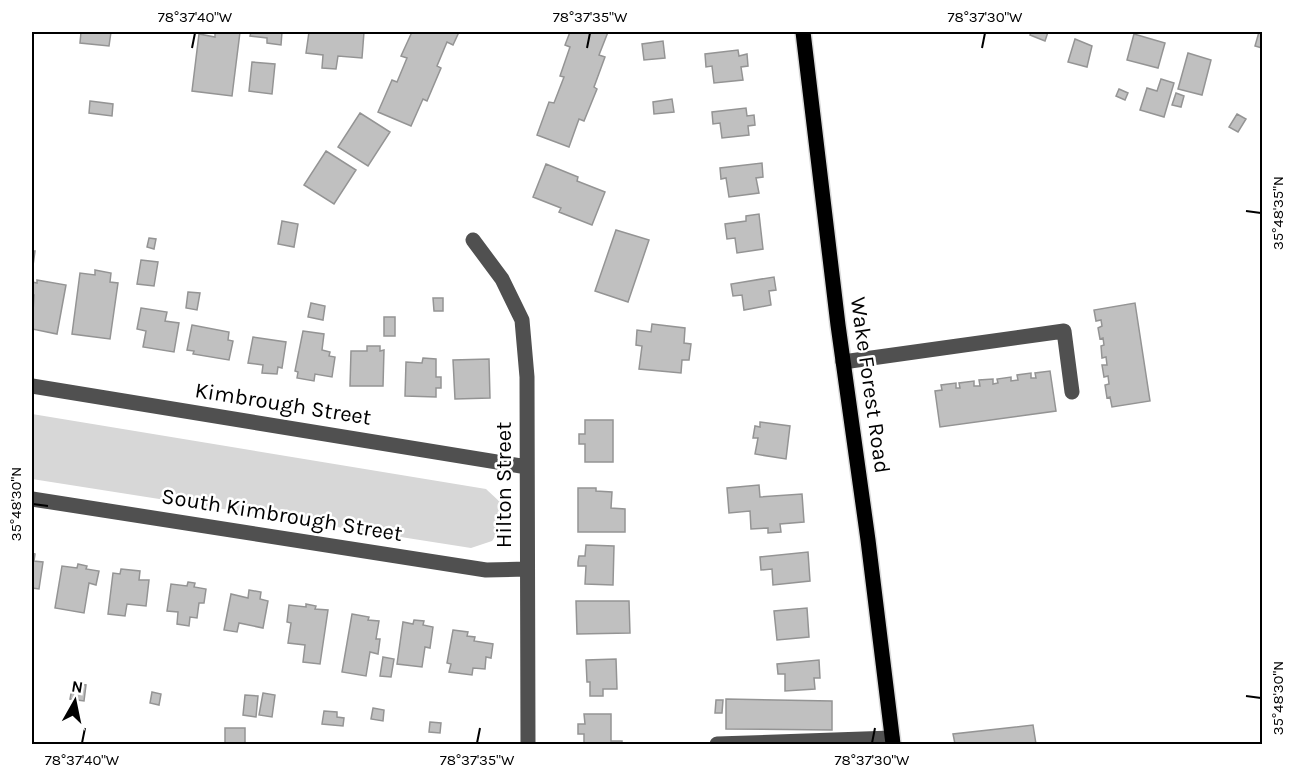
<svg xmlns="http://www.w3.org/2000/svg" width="1294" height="776" font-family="Karla,sans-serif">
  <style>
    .green { fill: #d7d7d7 }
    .building { fill: #c0c0c0; stroke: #949494; stroke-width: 1.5 }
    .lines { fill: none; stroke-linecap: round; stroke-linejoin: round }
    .major-casing { stroke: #dbdbdb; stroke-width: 18 }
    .minor { stroke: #505050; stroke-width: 15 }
    .major { stroke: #000; stroke-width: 15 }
    .ticks { fill: none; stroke: #000; stroke-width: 2 }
    .labels { text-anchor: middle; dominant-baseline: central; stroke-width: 5; stroke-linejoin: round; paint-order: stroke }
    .street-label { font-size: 22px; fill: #000; stroke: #fff }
    .neatline { fill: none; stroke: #000; stroke-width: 2 }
    .ticks-label { font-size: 15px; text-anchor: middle; fill: #000 }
  </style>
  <rect width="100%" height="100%" fill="#fff"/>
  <path class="green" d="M 32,414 L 486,489 L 500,502 L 502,526 L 492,541 L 471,548 L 32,479 Z"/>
  <path class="building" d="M 81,32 L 111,32 L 109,46 L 80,43 Z
    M 215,32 L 240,32 L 232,96 L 192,91 L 199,34 L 215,37 Z
    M 251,32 L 282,32 L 281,45 L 267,43 L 267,38 L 250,36 Z
    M 309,32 L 364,32 L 362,58 L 338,56 L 336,69 L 322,68 L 323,55 L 306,53 Z
    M 412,32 L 459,32 L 453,45 L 447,42 L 437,66 L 441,68 L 427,101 L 423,99 L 411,126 L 378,112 L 392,80 L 397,82 L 407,58 L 401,56 Z
    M 570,32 L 608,32 L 599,55 L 605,57 L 594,87 L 597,89 L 584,121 L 579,119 L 569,147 L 537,135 L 549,102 L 554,103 L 564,77 L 560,76 L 570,47 L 565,45 Z
    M 1031,32 L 1048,32 L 1045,41 L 1030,35 Z
    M 1259,32 L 1262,32 L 1262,48 L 1255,46 Z
    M 1134,34 L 1165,43 L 1158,68 L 1127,60 Z
    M 1075,39 L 1092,46 L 1087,67 L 1068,62 Z
    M 663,41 L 665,58 L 644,60 L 642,44 Z
    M 738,50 L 739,56 L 747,54 L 748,66 L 741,67 L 743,80 L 714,83 L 712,66 L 706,67 L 705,54 Z
    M 1188,53 L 1211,60 L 1202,95 L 1178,89 Z
    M 252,62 L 275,64 L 272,94 L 249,91 Z
    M 1161,79 L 1174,83 L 1164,117 L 1140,110 L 1147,88 L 1157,91 Z
    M 1119,89 L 1128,93 L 1125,100 L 1116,96 Z
    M 1176,93 L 1184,96 L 1181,107 L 1172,105 Z
    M 672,99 L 674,112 L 654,114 L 653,102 Z
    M 90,101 L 113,104 L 112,116 L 89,113 Z
    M 746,108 L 747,116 L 754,115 L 755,125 L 748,126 L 749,135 L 722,138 L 720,123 L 713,124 L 712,112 Z
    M 360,113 L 390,132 L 368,166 L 338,147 Z
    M 1237,114 L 1246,119 L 1238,132 L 1229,127 Z
    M 326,151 L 356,170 L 334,204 L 304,185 Z
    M 762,163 L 763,177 L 756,178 L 759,193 L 729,197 L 726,178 L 721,179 L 720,168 Z
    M 546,164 L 578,177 L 577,181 L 605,192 L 592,225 L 559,212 L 561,208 L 533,197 Z
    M 759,214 L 763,249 L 737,253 L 735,238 L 727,239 L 725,224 L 746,221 L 746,216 Z
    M 282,221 L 298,224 L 294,247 L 278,244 Z
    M 616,230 L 649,240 L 628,302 L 595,291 Z
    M 149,238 L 156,239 L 154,249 L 147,247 Z
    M 32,251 L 35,251 L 32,273 Z
    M 141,260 L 158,262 L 154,286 L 137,284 Z
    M 95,270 L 111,273 L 110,282 L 118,283 L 110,339 L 72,334 L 80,273 L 95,275 Z
    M 774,277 L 776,290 L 769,291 L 771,305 L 744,310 L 742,295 L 733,296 L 731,284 Z
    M 37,280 L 66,285 L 57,334 L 32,329 L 34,295 L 32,295 L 32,282 L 37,283 Z
    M 188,292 L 200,293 L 197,310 L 186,308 Z
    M 433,298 L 443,298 L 443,311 L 434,311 Z
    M 311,303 L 325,306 L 323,320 L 308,317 Z
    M 1135,303 L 1150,401 L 1112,407 L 1110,397 L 1107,398 L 1105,385 L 1109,384 L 1108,376 L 1104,377 L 1102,365 L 1107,365 L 1106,357 L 1102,358 L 1101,346 L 1104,345 L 1103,338 L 1100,339 L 1098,328 L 1102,326 L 1101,320 L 1096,321 L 1094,310 Z
    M 141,308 L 167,312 L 165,321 L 179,323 L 174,352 L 143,347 L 146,331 L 137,329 Z
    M 384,317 L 395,317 L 395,336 L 384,336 Z
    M 652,324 L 685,328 L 684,343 L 691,344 L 689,360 L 682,360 L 681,373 L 639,369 L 642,346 L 636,345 L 637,330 L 651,332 Z
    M 192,325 L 229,332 L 228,340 L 233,341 L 229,360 L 193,354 L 194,351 L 187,350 Z
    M 303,331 L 324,334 L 322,350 L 330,352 L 329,356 L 335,357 L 332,377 L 315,374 L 314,381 L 297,378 L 298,372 L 295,371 Z
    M 253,337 L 286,342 L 282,368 L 278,367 L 277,374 L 262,373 L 263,365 L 248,363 Z
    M 367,346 L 380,346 L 380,351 L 384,350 L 383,386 L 350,386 L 351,351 L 367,351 Z
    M 423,358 L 436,359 L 436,377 L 441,377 L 441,388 L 436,388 L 436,397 L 405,396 L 406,362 L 422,363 Z
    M 489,359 L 490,398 L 455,399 L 453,360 Z
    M 1050,371 L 1056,411 L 940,427 L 935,391 L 942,390 L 941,385 L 956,383 L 956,388 L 960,388 L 959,383 L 974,381 L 974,386 L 980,386 L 979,380 L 993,379 L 993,384 L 998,383 L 997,379 L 1011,377 L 1011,381 L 1018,380 L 1017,375 L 1031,373 L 1031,378 L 1036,378 L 1035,373 Z
    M 585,420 L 613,420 L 613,462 L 585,462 L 585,444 L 579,444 L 579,434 L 585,434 Z
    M 760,422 L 790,426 L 786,459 L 755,454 L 758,438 L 753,438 L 755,426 L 760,427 Z
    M 759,485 L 760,497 L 802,494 L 804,522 L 780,524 L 781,532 L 768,533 L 768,528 L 751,529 L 750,511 L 729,513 L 727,488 Z
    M 578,488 L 596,488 L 596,491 L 612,492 L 611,508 L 625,509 L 625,532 L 578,532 Z
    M 586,545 L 614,546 L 613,585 L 585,584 L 586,566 L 578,566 L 578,562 L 579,556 L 585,556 Z
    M 808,552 L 810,581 L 773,585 L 772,569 L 761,570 L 760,557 Z
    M 32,553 L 35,554 L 34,561 L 43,562 L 39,589 L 32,588 Z
    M 78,564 L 87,566 L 86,569 L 99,571 L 96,585 L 89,583 L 84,613 L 55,608 L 62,566 L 77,568 Z
    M 121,569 L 140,571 L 139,580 L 149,580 L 146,606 L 127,604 L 125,616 L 108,614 L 113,573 L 120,574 Z
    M 188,582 L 195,583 L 194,587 L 206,589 L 204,603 L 199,603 L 197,618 L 190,617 L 189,626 L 177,624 L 178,612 L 167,611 L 171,584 L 187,586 Z
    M 249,590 L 261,592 L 260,599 L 268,601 L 263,628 L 239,623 L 237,632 L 224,630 L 231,594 L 248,598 Z
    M 576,601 L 629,601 L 630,633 L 577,634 Z
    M 306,604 L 316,606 L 315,609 L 328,610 L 320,664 L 303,662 L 305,645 L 288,643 L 291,623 L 287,622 L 289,605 L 306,607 Z
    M 807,608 L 809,637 L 777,640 L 774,611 Z
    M 352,614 L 369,617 L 368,620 L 379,621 L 376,639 L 380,639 L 378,654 L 370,652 L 366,676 L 342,672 Z
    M 414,620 L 424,621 L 423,625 L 433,627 L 430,648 L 425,647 L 422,667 L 397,664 L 403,622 L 413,624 Z
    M 453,630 L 468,632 L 467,636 L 475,637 L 474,641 L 493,644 L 491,658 L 486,657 L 485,669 L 473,668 L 472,675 L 449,672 L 451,664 L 447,663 Z
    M 383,657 L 394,659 L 391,677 L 380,676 Z
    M 616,659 L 617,689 L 603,689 L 603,696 L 590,696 L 590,682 L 587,682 L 586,660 Z
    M 819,660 L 820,678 L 814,678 L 815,689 L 785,691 L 785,674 L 778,674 L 777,664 Z
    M 73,683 L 86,685 L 84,701 L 70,699 Z
    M 152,692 L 161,694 L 159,705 L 150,703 Z
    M 263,693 L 275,695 L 272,717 L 259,715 Z
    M 245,695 L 258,696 L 256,717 L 243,715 Z
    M 726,699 L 832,701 L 832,730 L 726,729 Z
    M 716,700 L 723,700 L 722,713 L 715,713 Z
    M 373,708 L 384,710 L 383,721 L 371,719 Z
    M 324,711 L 337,712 L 337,717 L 344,718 L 343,726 L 322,724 Z
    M 584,714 L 611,714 L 611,741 L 622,741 L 622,744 L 584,744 L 584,734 L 578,734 L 578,724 L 585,724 Z
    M 430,722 L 441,723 L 440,733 L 429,732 Z
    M 1033,725 L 1036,744 L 955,744 L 953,734 Z
    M 225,728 L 245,728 L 245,744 L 225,744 Z"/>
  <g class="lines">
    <g class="major-casing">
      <path id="major" d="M 803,32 L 838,325 L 868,540 L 893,744"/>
    </g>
    <path class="minor" d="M 473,240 L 502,279 L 522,320 L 527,377 L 528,744
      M 843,362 L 1064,331 L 1072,392
      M 32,386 L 527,467
      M 32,499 L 486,570 L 526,569
      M 717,744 L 892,738"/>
    <use href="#major" class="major"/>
  </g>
  <path class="ticks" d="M 192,48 L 195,33M 587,48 L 590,33M 982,48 L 985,33M 1246,211 L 1261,213M 33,504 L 48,506M 1246,696 L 1261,698M 82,743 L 85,728M 477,743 L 480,728M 872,743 L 875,728"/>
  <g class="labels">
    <g class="street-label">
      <text transform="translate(870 385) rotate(82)">Wake Forest Road</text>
      <text transform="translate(283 404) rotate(9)">Kimbrough Street</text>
      <text transform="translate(504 485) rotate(-90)">Hilton Street</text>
      <text transform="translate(282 515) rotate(9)">South Kimbrough Street</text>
    </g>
  </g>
  <rect width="1294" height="776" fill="none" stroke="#ffffff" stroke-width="66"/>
  <g transform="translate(75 701) rotate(9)" stroke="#ffffff" stroke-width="4.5" paint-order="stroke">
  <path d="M0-4.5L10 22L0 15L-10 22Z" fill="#000000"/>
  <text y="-9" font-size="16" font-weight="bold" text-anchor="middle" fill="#000000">N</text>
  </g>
  <rect x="33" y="33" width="1228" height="710" class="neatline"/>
  <g class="ticks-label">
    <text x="195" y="22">78°37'40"W</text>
    <text x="590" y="22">78°37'35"W</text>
    <text x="985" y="22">78°37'30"W</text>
    <text transform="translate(1278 213) rotate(-90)" y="5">35°48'35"N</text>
    <text transform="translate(16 504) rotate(-90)" y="5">35°48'30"N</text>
    <text transform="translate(1278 698) rotate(-90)" y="5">35°48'30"N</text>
    <text x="82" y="765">78°37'40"W</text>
    <text x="477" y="765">78°37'35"W</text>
    <text x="872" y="765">78°37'30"W</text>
  </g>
</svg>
